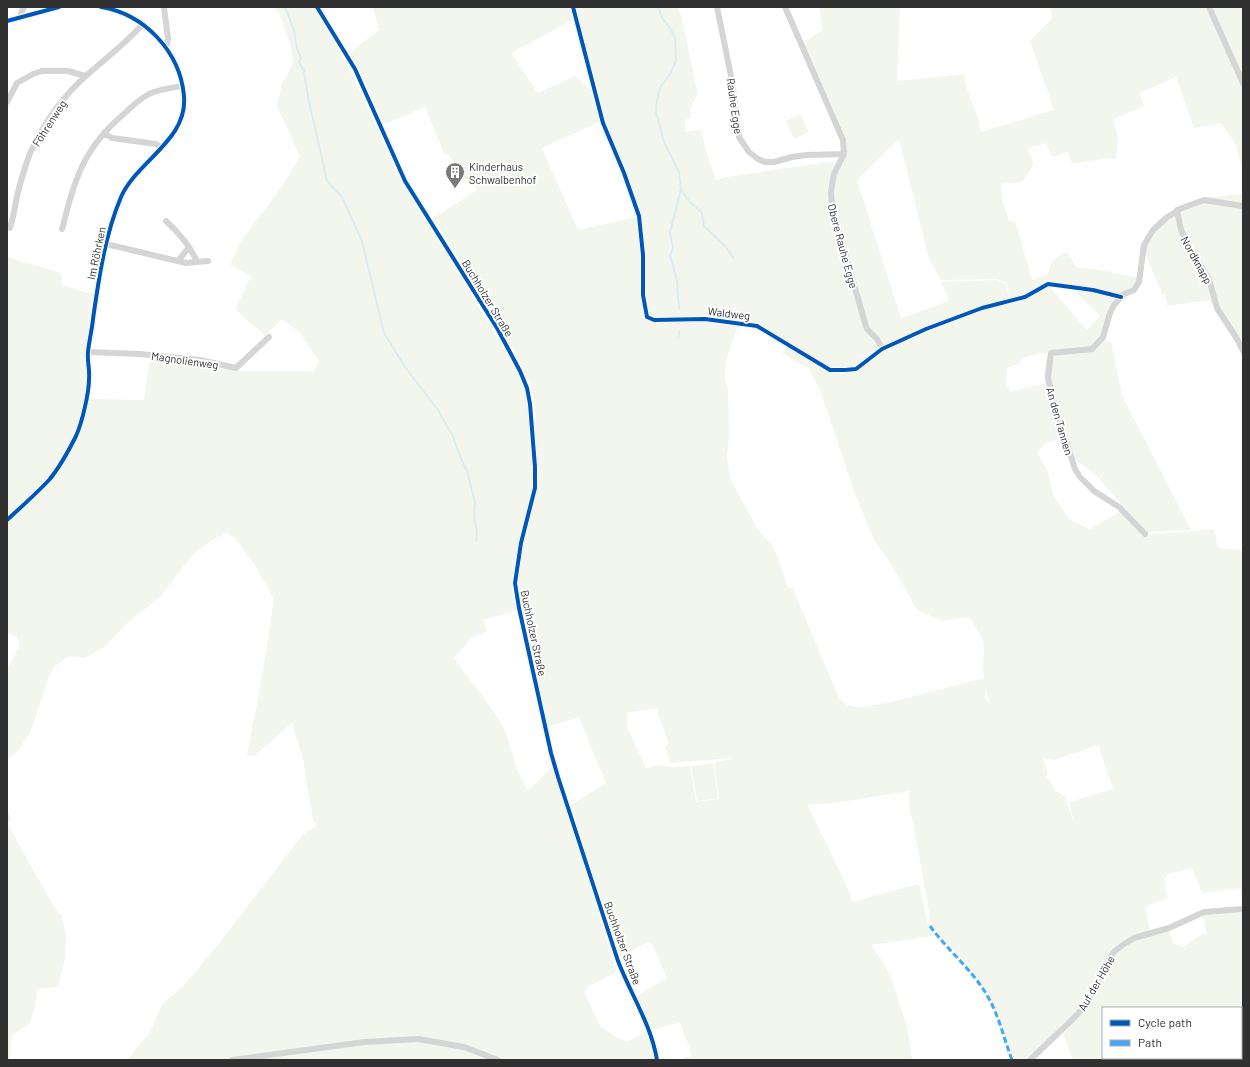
<svg xmlns="http://www.w3.org/2000/svg" width="1250" height="1067" font-family="Barlow,sans-serif">
  <style>
    .green { fill: #f3f6ed; fill-rule: evenodd }
    .lines { fill: none; stroke-linecap: round; stroke-linejoin: round }
    .stream { stroke: #dbedf3; stroke-width: 2 }
    .minor { stroke: #d5d5d5; stroke-width: 6 }
    .quiet { stroke: #3fa9f5; stroke-width: 3; stroke-dasharray: 6 3; stroke-linecap: butt }
    .cycleway-casing { stroke: #fff; stroke-width: 6 }
    .cycleway { stroke: #0057b8; stroke-width: 4 }
    .labels { text-anchor: middle; dominant-baseline: central; stroke-width: 4; stroke-linejoin: round; paint-order: stroke }
    .street-label { font-size: 11px; fill: #313131; stroke: #fff }
    .poi-label { font-size: 11px; fill: #313131; stroke: #fff; text-anchor: start }
  </style>
  <rect width="100%" height="100%" fill="#fff"/>
  <path class="green" d="M 274,7 L 314,7 L 351,72 L 403,185 L 461,277 L 519,374 L 529,408 L 536,423 L 534,401 L 530,384 L 515,353 L 434,218 L 477,190 L 469,178 L 463,180 L 449,155 L 444,153 L 425,107 L 384,124 L 359,69 L 349,53 L 379,30 L 373,7 L 569,7 L 573,20 L 511,53 L 538,93 L 575,76 L 592,91 L 599,122 L 542,148 L 578,230 L 636,217 L 640,240 L 640,278 L 643,318 L 656,323 L 673,321 L 716,321 L 738,326 C 732,345 719,370 728,389 L 729,437 L 727,457 L 730,478 L 757,528 L 773,547 L 781,566 L 787,586 L 793,589 L 837,693 L 841,700 L 847,705 L 854,707 L 861,707 L 883,704 L 984,678 L 986,699 L 990,705 C 985,692 983,676 983,662 C 983,658 985,654 984,650 C 984,637 976,627 969,617 L 942,621 L 917,610 L 890,562 L 875,542 L 855,494 L 820,390 L 809,369 L 782,353 L 788,346 L 807,358 L 809,357 L 757,325 L 736,320 L 701,317 L 657,317 L 652,316 L 648,312 L 645,286 L 644,240 L 641,216 L 636,200 L 603,115 L 576,7 L 677,7 L 681,15 L 698,94 L 690,109 L 691,118 L 685,120 L 686,132 L 701,129 L 705,148 L 716,180 L 726,177 L 835,161 L 834,165 L 837,159 L 840,160 L 847,141 L 804,42 L 823,30 L 819,7 L 900,7 L 897,81 L 965,74 L 965,83 L 978,117 L 981,132 L 1054,110 L 1030,41 L 1053,17 L 1050,7 L 1208,7 L 1243,86 L 1243,187 L 1242,167 L 1235,143 L 1221,123 L 1194,128 L 1176,77 L 1139,93 L 1144,106 L 1113,119 L 1118,138 L 1116,159 L 1107,158 L 1072,164 L 1068,152 L 1052,157 L 1046,143 L 1028,148 L 1034,164 L 1022,182 L 1001,184 L 1002,200 L 1009,220 L 1015,221 L 1032,280 L 1048,275 C 1050,262 1055,257 1067,252 L 1076,267 L 1100,270 L 1139,278 L 1136,285 L 1131,291 L 1116,295 L 1093,289 L 1048,283 L 1024,295 L 1009,299 L 1007,283 L 997,279 L 941,280 L 928,258 L 929,258 L 899,139 L 857,180 L 901,318 L 949,301 L 941,282 L 997,280 L 1006,284 L 1009,300 L 990,304 L 925,328 L 858,358 L 887,349 L 926,330 L 958,318 L 991,307 L 1025,298 L 1048,285 L 1087,330 L 1100,316 L 1072,288 L 1093,291 L 1116,298 L 1108,313 L 1102,337 L 1091,347 L 1038,354 L 1021,358 L 1020,363 L 1007,368 L 1006,382 L 1010,392 L 1045,383 L 1044,371 L 1047,355 L 1092,350 L 1103,339 L 1111,342 L 1122,395 L 1191,530 L 1147,532 L 1130,518 L 1119,501 L 1094,473 L 1074,459 L 1065,438 L 1046,443 L 1037,452 L 1048,472 L 1053,495 L 1070,520 L 1090,529 L 1121,511 L 1145,535 L 1214,529 L 1218,548 L 1243,550 L 1243,900 L 1240,888 L 1202,893 L 1192,868 L 1168,874 L 1164,881 L 1168,898 L 1145,907 L 1150,932 C 1145,933 1139,933 1135,935 C 1105,945 1099,979 1085,1004 C 1079,1013 1069,1021 1061,1028 L 1059,1022 L 1060,1029 L 1026,1060 L 1014,1060 L 990,997 L 956,953 L 941,938 L 931,925 L 918,849 L 909,806 L 909,791 L 834,803 L 808,805 L 846,885 L 853,902 L 918,884 L 920,887 L 927,922 L 933,936 L 872,945 L 874,950 L 882,960 L 892,980 L 907,1027 L 912,1060 L 678,1060 L 692,1056 L 680,1022 L 653,1030 L 637,996 L 667,978 L 652,944 L 648,942 L 636,948 L 621,959 L 571,805 L 606,783 L 593,752 L 579,717 L 548,727 L 518,590 L 518,556 L 533,494 L 526,513 L 514,568 L 512,589 L 517,610 L 483,620 L 487,631 L 472,638 L 454,658 L 492,709 L 505,731 L 519,774 L 528,791 L 552,767 L 592,891 L 612,959 L 616,972 L 588,987 L 584,992 L 600,1026 L 616,1037 L 627,1042 L 648,1031 L 655,1060 L 127,1060 L 150,1032 L 162,1004 L 185,984 L 217,946 L 303,834 L 318,825 L 313,820 L 303,759 L 292,723 L 254,756 L 247,755 L 262,677 L 274,599 L 255,565 L 235,538 L 226,533 L 217,537 L 194,553 L 161,596 L 125,625 L 105,647 L 84,658 L 69,656 L 54,667 L 49,676 L 30,733 L 18,751 L 7,760 L 7,670 L 19,647 L 18,637 L 7,633 L 7,524 L 50,482 L 64,460 L 61,458 L 47,478 L 7,517 L 7,257 L 62,273 L 62,285 L 92,294 L 86,356 L 87,379 L 84,399 L 144,400 L 150,358 L 190,362 L 234,371 L 314,371 L 319,361 L 300,333 L 282,319 L 265,336 L 235,309 L 251,276 L 230,265 L 241,241 L 280,189 L 300,157 L 277,106 L 282,83 L 289,72 L 293,61 L 291,47 L 279,13 ZM 656,709 L 669,744 L 665,746 L 670,763 L 733,758 L 714,763 L 719,799 L 696,802 L 690,766 L 669,767 L 658,765 L 646,768 L 628,729 L 627,712 ZM 1098,745 L 1113,789 L 1069,802 L 1074,823 L 1065,797 L 1055,790 L 1050,781 L 1045,777 L 1048,774 L 1043,758 L 1054,760 Z
    M 1211,7 L 1243,7 L 1243,80 Z
    M 800,114 L 809,132 L 794,139 L 786,121 Z
    M 1243,194 L 1243,338 L 1238,338 L 1210,301 L 1194,302 L 1167,306 L 1165,294 L 1162,294 L 1145,253 L 1146,246 L 1154,231 L 1167,218 L 1203,198 Z
    M 713,763 L 718,798 L 697,801 L 691,766 Z
    M 7,810 L 11,818 L 8,824 L 33,870 L 59,914 L 61,914 L 66,934 L 65,957 L 58,987 L 37,989 L 35,1007 L 30,1023 L 12,1035 L 9,1060 L 7,1060 Z
    M 1243,911 L 1243,1052 L 1241,1052 L 1241,1008 L 1103,1008 L 1103,1058 L 1232,1058 L 1232,1060 L 1073,1060 L 1063,1034 C 1075,1022 1086,1009 1095,994 C 1108,971 1109,955 1134,940 C 1144,935 1158,933 1169,930 L 1173,943 L 1182,947 L 1189,944 L 1197,937 L 1207,933 L 1204,926 L 1206,925 L 1201,915 Z"/>
  <g class="lines">
    <path class="stream" d="M 285,7 L 294,30 L 297,49 L 301,58 L 299,62 L 304,71 L 308,97 L 327,181 L 342,197 L 362,241 L 384,333 L 405,367 L 438,410 L 453,437 L 460,456 L 467,471 L 475,502 L 474,517 L 477,532 L 476,541
      M 658,7 L 662,18 L 670,28 L 675,38 L 676,61 L 670,74 L 660,88 L 657,100 L 656,112 L 664,142 L 679,172 L 681,189 L 670,232 L 673,247 L 670,256 L 677,280 L 679,309
      M 681,189 L 683,193 L 689,201 L 702,213 L 704,226 L 727,248 L 733,258
      M 679,331 L 679,336"/>
    <path class="minor" d="M 164,7 L 168,39 L 166,48
      M 317,7 L 355,69 L 405,181 L 497,328 L 520,371 L 527,388 L 530,404 L 535,467 L 535,488 L 521,543 L 515,583 L 519,608 L 551,753 L 558,777 L 618,961 C 631,995 651,1024 657,1060
      M 573,7 L 603,123 L 624,173 L 639,216 L 643,255 L 643,295 L 647,317 L 654,320 L 705,319 L 757,326 L 830,370 L 845,370 L 856,369 L 882,349 L 926,329 L 982,308 L 1025,297 L 1048,284 L 1093,290 L 1121,297
      M 717,7 L 732,81 L 739,137 L 749,152 L 758,159 L 765,162 L 774,162 L 792,157 L 806,155 L 844,154
      M 785,7 L 843,140 L 844,154 L 834,174 L 831,192 L 832,208 L 865,323 L 867,329 L 877,339 L 882,349
      M 1209,7 L 1243,83
      M 21,17 L 21,13 L 24,7
      M 7,21 L 59,7
      M 7,102 L 17,83 L 33,74 L 42,71 L 68,71 L 85,76
      M 104,133 L 112,138 L 156,144 L 162,148
      M 1177,210 L 1181,230 L 1189,247 L 1209,279 L 1217,308 L 1237,339 L 1243,351
      M 166,221 C 179,233 190,245 197,262
      M 10,228 C 14,216 15,204 18,192 C 22,177 26,162 32,149 C 45,122 64,95 87,75 C 106,58 126,43 143,24
      M 62,229 C 75,179 83,148 125,113 C 132,106 140,99 149,94 C 160,89 171,88 182,86
      M 106,244 L 186,263 L 208,261
      M 178,261 L 189,247
      M 88,352 L 140,354 L 200,360 L 236,368 L 269,337
      M 7,520 C 21,507 36,494 49,480 C 60,467 69,450 76,436 C 82,423 89,393 89,379 C 90,370 87,361 88,352 C 89,341 92,330 93,319 C 99,277 105,235 121,197 C 137,161 188,140 184,96 C 180,51 144,14 101,7
      M 1145,534 L 1119,507 L 1094,491 L 1080,477 L 1075,469 L 1055,407 L 1048,378 L 1051,353 L 1092,349 L 1103,337 L 1110,313 L 1114,305 L 1124,294 L 1134,290 L 1139,282 L 1144,245 L 1153,230 L 1166,218 L 1182,208 L 1204,200 L 1243,206
      M 232,1060 L 365,1042 L 418,1039 L 464,1047 L 498,1060
      M 1030,1060 L 1073,1019 L 1085,1006 L 1109,959 L 1115,951 L 1124,944 L 1134,938 L 1169,928 L 1204,912 L 1243,909"/>
    <path class="quiet" d="M 930,926 C 948,951 973,970 988,997 C 999,1016 1004,1039 1012,1060"/>
    <g class="cycleway-casing">
      <path id="cycleway" d="M 317,7 L 355,69 L 405,181 L 497,328 L 520,371 L 527,388 L 530,404 L 535,467 L 535,488 L 521,543 L 515,583 L 519,608 L 551,753 L 558,777 L 618,961 C 631,995 651,1024 657,1060
        M 573,7 L 603,123 L 624,173 L 639,216 L 643,255 L 643,295 L 647,317 L 654,320 L 705,319 L 757,326 L 830,370 L 845,370 L 856,369 L 882,349 L 926,329 L 982,308 L 1025,297 L 1048,284 L 1093,290 L 1121,297
        M 7,21 L 59,7
        M 7,520 C 21,507 36,494 49,480 C 60,467 69,450 76,436 C 82,423 89,393 89,379 C 90,370 87,361 88,352 C 89,341 92,330 93,319 C 99,277 105,235 121,197 C 137,161 188,140 184,96 C 180,51 144,14 101,7"/>
    </g>
    <use href="#cycleway" class="cycleway"/>
  </g>
  <defs>
    <g id="building-pin" transform="scale(1)"><path d="M0 17L-7.5 6A9.5 9.5 0 1 1 7.5 6Z" fill="#797979" stroke="#fff"/><path d="M-4-6H4V6H1V3H-1V6H-4ZM-2.5-4.3h1.7v1.8h-1.7ZM.8-4.3h1.7v1.8H.8ZM-2.5-1h1.7V.8h-1.7ZM.8-1h1.7V.8H.8Z" fill="#fff"/></g>
  </defs>
  <g fill-rule="evenodd">
    <use href="#building-pin" x="455" y="172"/>
  </g>
  <g class="labels">
    <g class="street-label">
      <text transform="translate(735 106) rotate(82)">Rauhe Egge</text>
      <text transform="translate(49 123) rotate(-57)">Föhrenweg</text>
      <text transform="translate(843 246) rotate(75)">Obere Rauhe Egge</text>
      <text transform="translate(96 253) rotate(-78)">Im Röhrken</text>
      <text transform="translate(1197 260) rotate(61)">Nordknapp</text>
      <text transform="translate(488 298) rotate(59)">Buchholzer Straße</text>
      <text transform="translate(729 313) rotate(7)">Waldweg</text>
      <text transform="translate(185 360) rotate(8)">Magnolienweg</text>
      <text transform="translate(1060 421) rotate(74)">An den Tannen</text>
      <text transform="translate(534 633) rotate(78)">Buchholzer Straße</text>
      <text transform="translate(623 943) rotate(70)">Buchholzer Straße</text>
      <text transform="translate(1096 983) rotate(-60)">Auf der Höhe</text>
    </g>
    <g class="poi-label">
      <text x="469" y="166">Kinderhaus<tspan x="469" dy="13">Schwalbenhof</tspan></text>
    </g>
  </g>
  <rect width="1250" height="1067" fill="none" stroke="#313131" stroke-width="16"/>
  <rect x="1102" y="1007" width="140" height="52" fill="#ffffff" stroke="#adadad"/>
  <rect x="1110" y="1020" width="20" height="6" fill="#0057b8" stroke="#adadad"/>
  <text x="1138" y="1027" font-size="12" fill="#313131">Cycle path</text>
  <rect x="1110" y="1040" width="20" height="6" fill="#3fa9f5" stroke="#adadad"/>
  <text x="1138" y="1047" font-size="12" fill="#313131">Path</text>
</svg>
